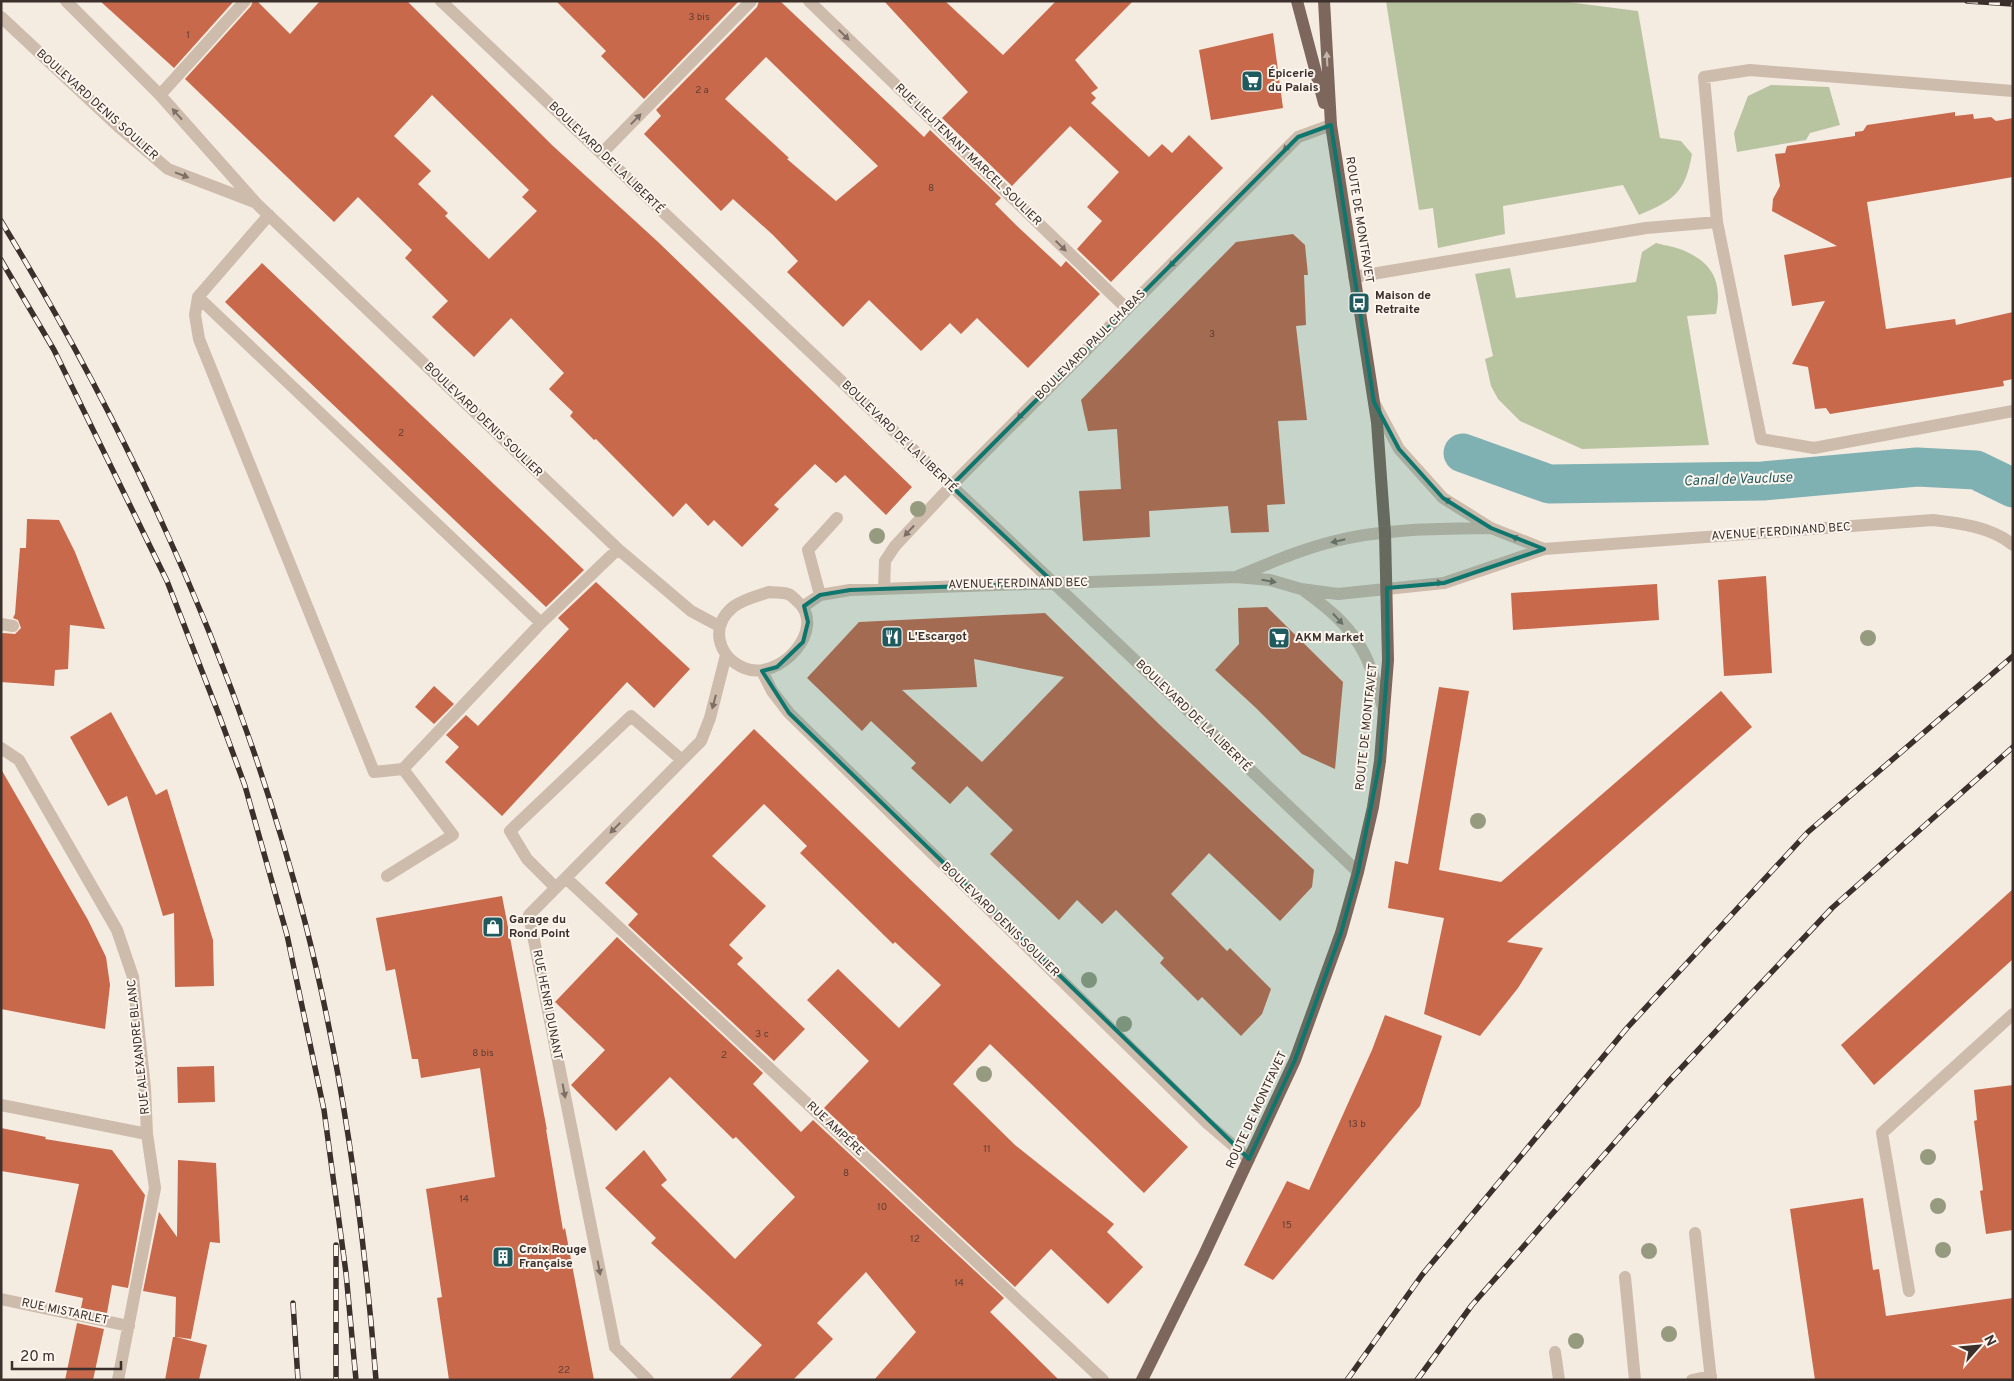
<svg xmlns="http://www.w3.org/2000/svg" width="2014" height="1381" font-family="Overpass,sans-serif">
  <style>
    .green { fill: #b8c4a0 }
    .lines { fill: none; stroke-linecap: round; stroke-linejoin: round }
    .canal { stroke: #7fb0b2; stroke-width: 39 }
    .building { fill: #c8694b; fill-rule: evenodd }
    .minor { stroke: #cdbbac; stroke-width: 12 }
    .major { stroke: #7d675c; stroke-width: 12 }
    .rail-casing { stroke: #3b302b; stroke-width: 5.5 }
    .rail { stroke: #fbf5ee; stroke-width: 4; stroke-dasharray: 11; stroke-linecap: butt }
    .tree { fill: #969b7f }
    .oneway { fill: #7d6f65 }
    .oneway2 { fill: #c2b5ac }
    .marked { fill: #0f766e; fill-opacity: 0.2; stroke: #0f766e; stroke-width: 4; stroke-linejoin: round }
    .labels { text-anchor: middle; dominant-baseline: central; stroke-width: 4; stroke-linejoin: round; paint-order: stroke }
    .number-label { font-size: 10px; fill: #5e3e33 }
    .poi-label { font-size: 12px; font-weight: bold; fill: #3b302b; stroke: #fbf5ee; text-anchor: start }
    .street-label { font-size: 12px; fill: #3b302b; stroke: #fbf5ee }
    .water-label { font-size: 14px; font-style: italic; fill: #1f5a5e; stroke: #fbf5ee }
  </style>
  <rect width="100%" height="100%" fill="#f4ebe1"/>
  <path class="green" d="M 1386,1 L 1560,1 L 1638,11 L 1660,138 L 1681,141 L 1692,154 C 1685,193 1674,200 1639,215 L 1623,185 L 1503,206 L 1505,234 L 1438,248 L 1433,208 L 1419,210 Z
    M 1771,85 L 1829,87 L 1840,125 L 1810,133 L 1806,140 L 1737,152 L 1734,133 L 1748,96 Z
    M 1656,243 C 1666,246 1678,247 1687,252 C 1715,265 1722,285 1716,314 L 1687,316 L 1709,445 L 1582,449 L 1520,421 L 1498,399 L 1491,386 L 1485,359 L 1493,356 L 1475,274 L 1510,268 L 1516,298 L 1636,282 L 1642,252 Z"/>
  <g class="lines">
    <path class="canal" d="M 1463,453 L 1549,484 L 1763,481 L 1917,467 L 1976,470 L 2013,488"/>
  </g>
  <path class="building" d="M 100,1 L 234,1 L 174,68 Z
    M 253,1 L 257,1 L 290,34 L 320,1 L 407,1 L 553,146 L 657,241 L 912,487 L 886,515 L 845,475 L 836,483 L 815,464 L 774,505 L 779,509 L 742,547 L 714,520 L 708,526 L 686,503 L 673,517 L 596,439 L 594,440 L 570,416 L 573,412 L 549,389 L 564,373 L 511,318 L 474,357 L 432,317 L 448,301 L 405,258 L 412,250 L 358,197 L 334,222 L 185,79 L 251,6 ZM 432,95 L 529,190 L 522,197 L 537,211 L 489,259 L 445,216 L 448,213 L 418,184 L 431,171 L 394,136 Z
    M 556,1 L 739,1 L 644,99 L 601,56 L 606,51 Z
    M 759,1 L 780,1 L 924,137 L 930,130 L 1001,198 L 995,204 L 1017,226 L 1061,267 L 1066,261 L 1100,294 L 1028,368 L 977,318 L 961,334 L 950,323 L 921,351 L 869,300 L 843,327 L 787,272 L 798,261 L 773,235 L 733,199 L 721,211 L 644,134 L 661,116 L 656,110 L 757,7 ZM 766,57 L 878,166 L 836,201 L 787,159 L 789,158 L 725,99 Z
    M 884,1 L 945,1 L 1003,55 L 1056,1 L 1133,1 L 1075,60 L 1098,88 L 1091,93 L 1096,98 L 1091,103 L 1149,157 L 1162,144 L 1172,153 L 1189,135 L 1223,168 L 1111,282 L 1077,249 L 1102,221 L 1087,207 L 1119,172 L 1070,126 L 1012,186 L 942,118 L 968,92 Z
    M 1273,33 L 1283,108 L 1211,120 L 1199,50 Z
    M 1955,112 L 1955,116 L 1973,114 L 1974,119 L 1991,117 L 1996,121 L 2013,118 L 2013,177 L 1867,202 L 1886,329 L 1955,319 L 1956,325 L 2013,312 L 2013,379 L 2003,381 L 2004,386 L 1873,407 L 1830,414 L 1826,408 L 1815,409 L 1808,367 L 1792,364 L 1825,301 L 1792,306 L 1784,255 L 1837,246 L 1772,211 L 1773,199 L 1780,186 L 1775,154 L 1785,153 L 1787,146 L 1855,136 L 1855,132 L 1863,131 L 1867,125 Z
    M 1293,234 L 1305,245 L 1308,275 L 1304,275 L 1306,325 L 1296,326 L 1307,420 L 1278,421 L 1285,504 L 1267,505 L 1269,532 L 1231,533 L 1228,506 L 1149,511 L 1150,537 L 1083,541 L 1079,491 L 1121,489 L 1117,429 L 1088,431 L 1081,400 L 1236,242 Z
    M 262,263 L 584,570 L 546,607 L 225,302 Z
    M 27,519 L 59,520 L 75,552 L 105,629 L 70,625 L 68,669 L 55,670 L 54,686 L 1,682 L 1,635 L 3,633 L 15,634 L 21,628 L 18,620 L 13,618 L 15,614 L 20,548 L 26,548 Z
    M 1766,576 L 1772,673 L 1724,676 L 1718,580 Z
    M 596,582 L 690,669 L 654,708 L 627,682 L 502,816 L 445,762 L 459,747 L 446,735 L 466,715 L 478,726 L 569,629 L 558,618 Z
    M 1657,584 L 1659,620 L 1513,630 L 1511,593 Z
    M 1267,607 L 1343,682 L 1335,769 L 1302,754 L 1256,708 L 1215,670 L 1239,644 L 1238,608 Z
    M 1045,613 L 1161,726 L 1314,870 L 1312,887 L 1280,921 L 1209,853 L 1171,894 L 1227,951 L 1230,948 L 1271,989 L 1262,1014 L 1241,1036 L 1202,997 L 1198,1001 L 1160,963 L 1164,958 L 1116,910 L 1102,924 L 1077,900 L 1059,920 L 990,854 L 1013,830 L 967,786 L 950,804 L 911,768 L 916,763 L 871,721 L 862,731 L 807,678 L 859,622 ZM 974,659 L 1064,677 L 982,762 L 902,690 L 977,687 Z
    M 434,686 L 454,704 L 434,724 L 415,707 Z
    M 1439,687 L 1469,691 L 1439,870 L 1501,882 L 1721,691 L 1752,727 L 1507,942 L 1543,948 L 1518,988 L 1480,1036 L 1424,1014 L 1444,918 L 1388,908 L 1395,861 L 1408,864 Z
    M 111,712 L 156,795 L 167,789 L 213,940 L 214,986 L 175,987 L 174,913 L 163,916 L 127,796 L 108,806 L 70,737 Z
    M 754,729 L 1188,1147 L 1144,1193 L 990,1044 L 953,1084 L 1015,1145 L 1114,1224 L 1107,1232 L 1143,1267 L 1108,1304 L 1051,1249 L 1015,1287 L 824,1108 L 869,1061 L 807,1000 L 838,969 L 899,1028 L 941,985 L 895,942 L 893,944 L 800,853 L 807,846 L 764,804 L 712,856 L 766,906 L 729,945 L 743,958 L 737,964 L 805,1029 L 774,1061 L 628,925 L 638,914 L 605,883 Z
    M 1,769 L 88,920 L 106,957 L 110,985 L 105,1029 L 1,1009 Z
    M 2013,889 L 2013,959 L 1874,1085 L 1841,1045 Z
    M 502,896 L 547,1130 L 546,1129 L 563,1230 L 565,1228 L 594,1380 L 449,1380 L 437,1298 L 442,1297 L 426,1189 L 495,1177 L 480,1068 L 421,1078 L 418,1059 L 412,1059 L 395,969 L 386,971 L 376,918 Z
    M 617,937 L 763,1073 L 753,1084 L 801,1132 L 813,1120 L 1004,1298 L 990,1312 L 1059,1380 L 874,1380 L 916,1332 L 866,1272 L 817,1323 L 833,1339 L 793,1380 L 729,1380 L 762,1345 L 651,1243 L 656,1238 L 605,1188 L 644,1150 L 667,1180 L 661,1185 L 735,1259 L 795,1197 L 736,1137 L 733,1139 L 670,1077 L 616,1131 L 571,1085 L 605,1050 L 555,1002 Z
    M 1385,1015 L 1442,1036 L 1420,1106 L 1273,1280 L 1244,1265 L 1287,1181 L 1309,1190 L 1372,1050 Z
    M 214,1066 L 215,1102 L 178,1103 L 177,1067 Z
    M 2013,1085 L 2013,1230 L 1986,1234 L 1980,1191 L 1983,1190 L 1974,1121 L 1977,1120 L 1974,1090 Z
    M 1,1128 L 46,1137 L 45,1139 L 112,1150 L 145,1195 L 128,1288 L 112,1285 L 107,1313 L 81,1308 L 83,1298 L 55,1292 L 79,1184 L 1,1171 Z
    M 178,1160 L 216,1163 L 220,1243 L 210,1242 L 191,1339 L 176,1337 L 207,1345 L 199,1380 L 165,1380 L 173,1337 L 175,1337 L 176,1297 L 143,1291 L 159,1212 L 177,1237 Z
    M 1863,1198 L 1873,1270 L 1879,1269 L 1886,1316 L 2013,1298 L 2013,1380 L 1815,1380 L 1790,1209 Z
    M 77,1323 L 104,1329 L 93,1380 L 65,1380 Z"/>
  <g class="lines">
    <path class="minor" d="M 66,1 L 160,95 L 256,203 L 618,549 L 691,611 L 719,626
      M 441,1 L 1358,872
      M 809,1 L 1127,309
      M 1,17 L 120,128 L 168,169 L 254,202
      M 2013,91 L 1750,70 L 1704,77 L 1717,222 L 1761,439 L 1814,448 L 2013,411
      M 160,95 L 245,1
      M 602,153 L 751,1
      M 1354,277 L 1646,228 L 1717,222
      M 198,297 L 541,623 L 403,769 L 374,772 L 199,339 L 195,315 L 198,297 L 269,215
      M 1375,404 L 1399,449 L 1443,498 L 1491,528 L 1544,549
      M 1238,576 C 1270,563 1302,549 1335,541 C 1386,528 1440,529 1491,528
      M 884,589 L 885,561 L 895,546 L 951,486 L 1298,137 L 1331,125
      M 1303,590 C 1325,606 1346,622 1360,646 C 1372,665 1377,690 1384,711
      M 769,592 C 775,593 782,592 788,594 C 791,595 794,598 797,601 C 829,628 779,683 744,668 C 717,656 710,626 733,607 C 743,599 757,596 769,592 Z
      M 820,595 L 808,550 L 837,518
      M 804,606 L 820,595 L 850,590 L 1236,577 L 1270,580 L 1301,589 L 1338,594 L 1444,583 L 1544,549 L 1933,520 C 1959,523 1992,527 2013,545
      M 541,623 L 618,549
      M 1,624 L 13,626
      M 762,671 L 772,691 L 789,713 L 1207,1123 L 1249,1159
      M 1,748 L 19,760 L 117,930 L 133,977 L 145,1088 L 147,1134 L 155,1188 L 118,1380
      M 387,876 L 453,835 L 403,769
      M 566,878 L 1103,1380
      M 556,888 L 527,859 L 510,831 L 631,716 L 682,760
      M 1,1105 L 147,1134
      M 1695,1233 L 1711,1380
      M 1625,1277 L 1635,1380
      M 1909,1291 L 1882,1133 L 2013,1014
      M 1,1299 L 129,1326
      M 1555,1352 L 1559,1380
      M 648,1380 L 615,1347 L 529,915 L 701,741 L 710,718 L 726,655
      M 1692,1380 L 1711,1376"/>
    <path class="major" d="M 1297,1 L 1324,103
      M 1142,1380 L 1203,1257 L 1295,1060 L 1341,933 L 1358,872 L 1373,807 L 1380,761 L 1388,660 L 1385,533 L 1377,422 L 1331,125 L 1324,1"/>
    <g class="rail-casing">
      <path id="rail" d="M 1967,1 L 2013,4
        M 1,221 C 134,439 241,674 305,922 C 343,1070 364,1227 376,1380
        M 1,260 L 54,350 L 167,581 L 219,715 L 245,786 L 287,935 L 324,1110 L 346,1273 L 356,1380
        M 336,1245 L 336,1380
        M 293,1303 L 298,1380
        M 1347,1380 L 1422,1275 L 1627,1028 L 1808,832 L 2013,656
        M 1417,1380 L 1472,1305 L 1668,1082 L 1832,908 L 2013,747"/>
    </g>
    <use href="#rail" class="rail"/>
  </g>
  <g class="tree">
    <circle cx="918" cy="509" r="8"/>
    <circle cx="877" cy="536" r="8"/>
    <circle cx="1868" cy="638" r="8"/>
    <circle cx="1478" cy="821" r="8"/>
    <circle cx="1089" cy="980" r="8"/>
    <circle cx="1124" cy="1024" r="8"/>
    <circle cx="984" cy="1074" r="8"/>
    <circle cx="1928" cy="1157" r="8"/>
    <circle cx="1938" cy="1206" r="8"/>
    <circle cx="1943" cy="1250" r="8"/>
    <circle cx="1649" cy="1251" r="8"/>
    <circle cx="1669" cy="1334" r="8"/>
    <circle cx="1576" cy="1341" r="8"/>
  </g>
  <defs><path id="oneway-solid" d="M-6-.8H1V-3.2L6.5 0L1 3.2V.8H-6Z" transform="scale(1.25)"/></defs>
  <g class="oneway">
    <use href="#oneway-solid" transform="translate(844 35) rotate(44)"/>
    <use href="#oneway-solid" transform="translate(177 114) rotate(-132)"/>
    <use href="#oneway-solid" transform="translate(636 119) rotate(-46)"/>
    <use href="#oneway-solid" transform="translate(1288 146) rotate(135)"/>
    <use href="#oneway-solid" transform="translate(182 175) rotate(21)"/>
    <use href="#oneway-solid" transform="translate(1061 246) rotate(44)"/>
    <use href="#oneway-solid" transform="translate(1174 262) rotate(135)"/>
    <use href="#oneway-solid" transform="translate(1022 414) rotate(135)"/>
    <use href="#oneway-solid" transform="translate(1450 502) rotate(-147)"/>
    <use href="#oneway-solid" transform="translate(909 531) rotate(133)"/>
    <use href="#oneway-solid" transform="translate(1518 539) rotate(-158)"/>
    <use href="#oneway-solid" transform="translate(1338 541) rotate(167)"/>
    <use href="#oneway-solid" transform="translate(1269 581) rotate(10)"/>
    <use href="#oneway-solid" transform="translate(1436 583) rotate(-6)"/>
    <use href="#oneway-solid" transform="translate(1338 619) rotate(47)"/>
    <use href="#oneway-solid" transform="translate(714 702) rotate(105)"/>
    <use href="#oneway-solid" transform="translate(615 828) rotate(135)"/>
    <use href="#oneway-solid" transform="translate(564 1091) rotate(79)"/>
    <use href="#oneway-solid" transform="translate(599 1268) rotate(79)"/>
  </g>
  <use class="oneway2" href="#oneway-solid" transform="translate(1327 59) rotate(-93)"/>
  <path class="marked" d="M 1331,125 L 1374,402 L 1399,449 L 1443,498 L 1491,528 L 1544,549 L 1444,583 L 1387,588 L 1388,660 L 1380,761 L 1358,872 L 1341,933 L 1295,1060 L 1249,1159 L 789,713 L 762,671 L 777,667 L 803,642 L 808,622 L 804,606 L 820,595 L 850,590 L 1054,583 L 951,486 L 1298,137 Z"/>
  <defs>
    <g id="supermarket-square" transform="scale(1.125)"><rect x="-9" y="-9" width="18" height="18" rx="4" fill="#1f5a5e" stroke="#fbf5ee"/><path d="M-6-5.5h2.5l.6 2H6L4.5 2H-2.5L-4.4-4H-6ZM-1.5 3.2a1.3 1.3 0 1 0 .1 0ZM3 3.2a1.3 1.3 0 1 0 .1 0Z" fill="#fff"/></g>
    <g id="bus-square" transform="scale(1.125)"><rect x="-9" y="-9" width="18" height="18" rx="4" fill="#1f5a5e" stroke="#fbf5ee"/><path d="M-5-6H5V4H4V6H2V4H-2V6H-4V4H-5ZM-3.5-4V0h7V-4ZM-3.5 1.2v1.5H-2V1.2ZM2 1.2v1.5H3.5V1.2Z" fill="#fff"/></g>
    <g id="restaurant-square" transform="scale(1.125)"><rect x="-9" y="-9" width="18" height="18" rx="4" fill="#1f5a5e" stroke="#fbf5ee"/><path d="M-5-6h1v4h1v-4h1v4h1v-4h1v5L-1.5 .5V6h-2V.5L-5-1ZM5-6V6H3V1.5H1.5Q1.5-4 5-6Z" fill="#fff"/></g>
    <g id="shop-square" transform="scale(1.125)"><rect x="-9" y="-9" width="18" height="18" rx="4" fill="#1f5a5e" stroke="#fbf5ee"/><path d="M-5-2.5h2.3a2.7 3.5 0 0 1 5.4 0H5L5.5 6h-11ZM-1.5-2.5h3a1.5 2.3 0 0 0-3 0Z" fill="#fff"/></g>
    <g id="building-square" transform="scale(1.125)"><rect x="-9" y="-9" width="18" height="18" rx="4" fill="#1f5a5e" stroke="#fbf5ee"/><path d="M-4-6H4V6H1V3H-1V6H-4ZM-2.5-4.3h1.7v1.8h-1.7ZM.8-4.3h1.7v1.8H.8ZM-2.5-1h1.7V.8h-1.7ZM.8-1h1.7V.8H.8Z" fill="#fff"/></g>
  </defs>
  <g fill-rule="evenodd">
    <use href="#supermarket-square" x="1252" y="81"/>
    <use href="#bus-square" x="1359" y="303"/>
    <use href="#restaurant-square" x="892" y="637"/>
    <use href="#supermarket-square" x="1279" y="638"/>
    <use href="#shop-square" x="493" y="927"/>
    <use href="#building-square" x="503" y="1257"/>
  </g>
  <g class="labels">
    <g class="number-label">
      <text x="699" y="17">3 bis</text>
      <text x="188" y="35">1</text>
      <text x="702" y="90">2 a</text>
      <text x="931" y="188">8</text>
      <text x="1212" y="334">3</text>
      <text x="401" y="433">2</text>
      <text x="762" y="1034">3 c</text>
      <text x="483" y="1053">8 bis</text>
      <text x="724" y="1055">2</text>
      <text x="1357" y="1124">13 b</text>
      <text x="987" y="1149">11</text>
      <text x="846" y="1173">8</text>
      <text x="464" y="1199">14</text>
      <text x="882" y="1207">10</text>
      <text x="1287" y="1225">15</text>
      <text x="915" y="1239">12</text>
      <text x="959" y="1283">14</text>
      <text x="564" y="1370">22</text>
    </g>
    <g class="poi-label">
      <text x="1268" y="74">Épicerie<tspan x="1268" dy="14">du Palais</tspan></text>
      <text x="1375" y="296">Maison de<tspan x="1375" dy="14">Retraite</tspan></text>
      <text x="908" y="637">L'Escargot</text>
      <text x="1295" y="638">AKM Market</text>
      <text x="509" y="920">Garage du<tspan x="509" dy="14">Rond Point</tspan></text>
      <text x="519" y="1250">Croix Rouge<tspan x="519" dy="14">Française</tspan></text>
    </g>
    <g class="street-label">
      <text transform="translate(97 105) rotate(42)">BOULEVARD DENIS SOULIER</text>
      <text transform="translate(968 155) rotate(44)">RUE LIEUTENANT MARCEL SOULIER</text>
      <text transform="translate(606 158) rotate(44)">BOULEVARD DE LA LIBERTÉ</text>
      <text transform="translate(1359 220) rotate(81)">ROUTE DE MONTFAVET</text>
      <text transform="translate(1091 345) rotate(-45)">BOULEVARD PAUL CHABAS</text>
      <text transform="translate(483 420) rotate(44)">BOULEVARD DENIS SOULIER</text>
      <text transform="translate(899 437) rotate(44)">BOULEVARD DE LA LIBERTÉ</text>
      <text transform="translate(1781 532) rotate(-4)">AVENUE FERDINAND BEC</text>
      <text transform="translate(1018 584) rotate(-1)">AVENUE FERDINAND BEC</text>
      <text transform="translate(1193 716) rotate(44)">BOULEVARD DE LA LIBERTÉ</text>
      <text transform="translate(1367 727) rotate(-84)">ROUTE DE MONTFAVET</text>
      <text transform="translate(1000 920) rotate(44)">BOULEVARD DENIS SOULIER</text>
      <text transform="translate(547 1005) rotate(79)">RUE HENRI DUNANT</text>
      <text transform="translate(139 1047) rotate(-96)">RUE ALEXANDRE BLANC</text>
      <text transform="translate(1257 1110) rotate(-65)">ROUTE DE MONTFAVET</text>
      <text transform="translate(835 1129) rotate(43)">RUE AMPÉRE</text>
      <text transform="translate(65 1312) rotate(12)">RUE MISTARLET</text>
    </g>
    <g class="water-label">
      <text transform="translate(1738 480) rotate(-2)">Canal de Vaucluse</text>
    </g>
  </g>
  <rect width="2014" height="1381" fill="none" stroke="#3b302b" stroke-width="5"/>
  <g transform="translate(1979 1346) rotate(63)" stroke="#fbf5ee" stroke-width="4" paint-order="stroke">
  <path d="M0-4L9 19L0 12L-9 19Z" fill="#3b302b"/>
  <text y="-8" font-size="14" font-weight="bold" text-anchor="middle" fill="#3b302b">N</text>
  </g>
  <path d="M12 1361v8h109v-8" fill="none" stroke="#3b302b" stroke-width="2.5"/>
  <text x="20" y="1361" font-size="15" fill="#3b302b" stroke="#fbf5ee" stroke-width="4" paint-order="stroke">20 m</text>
</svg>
